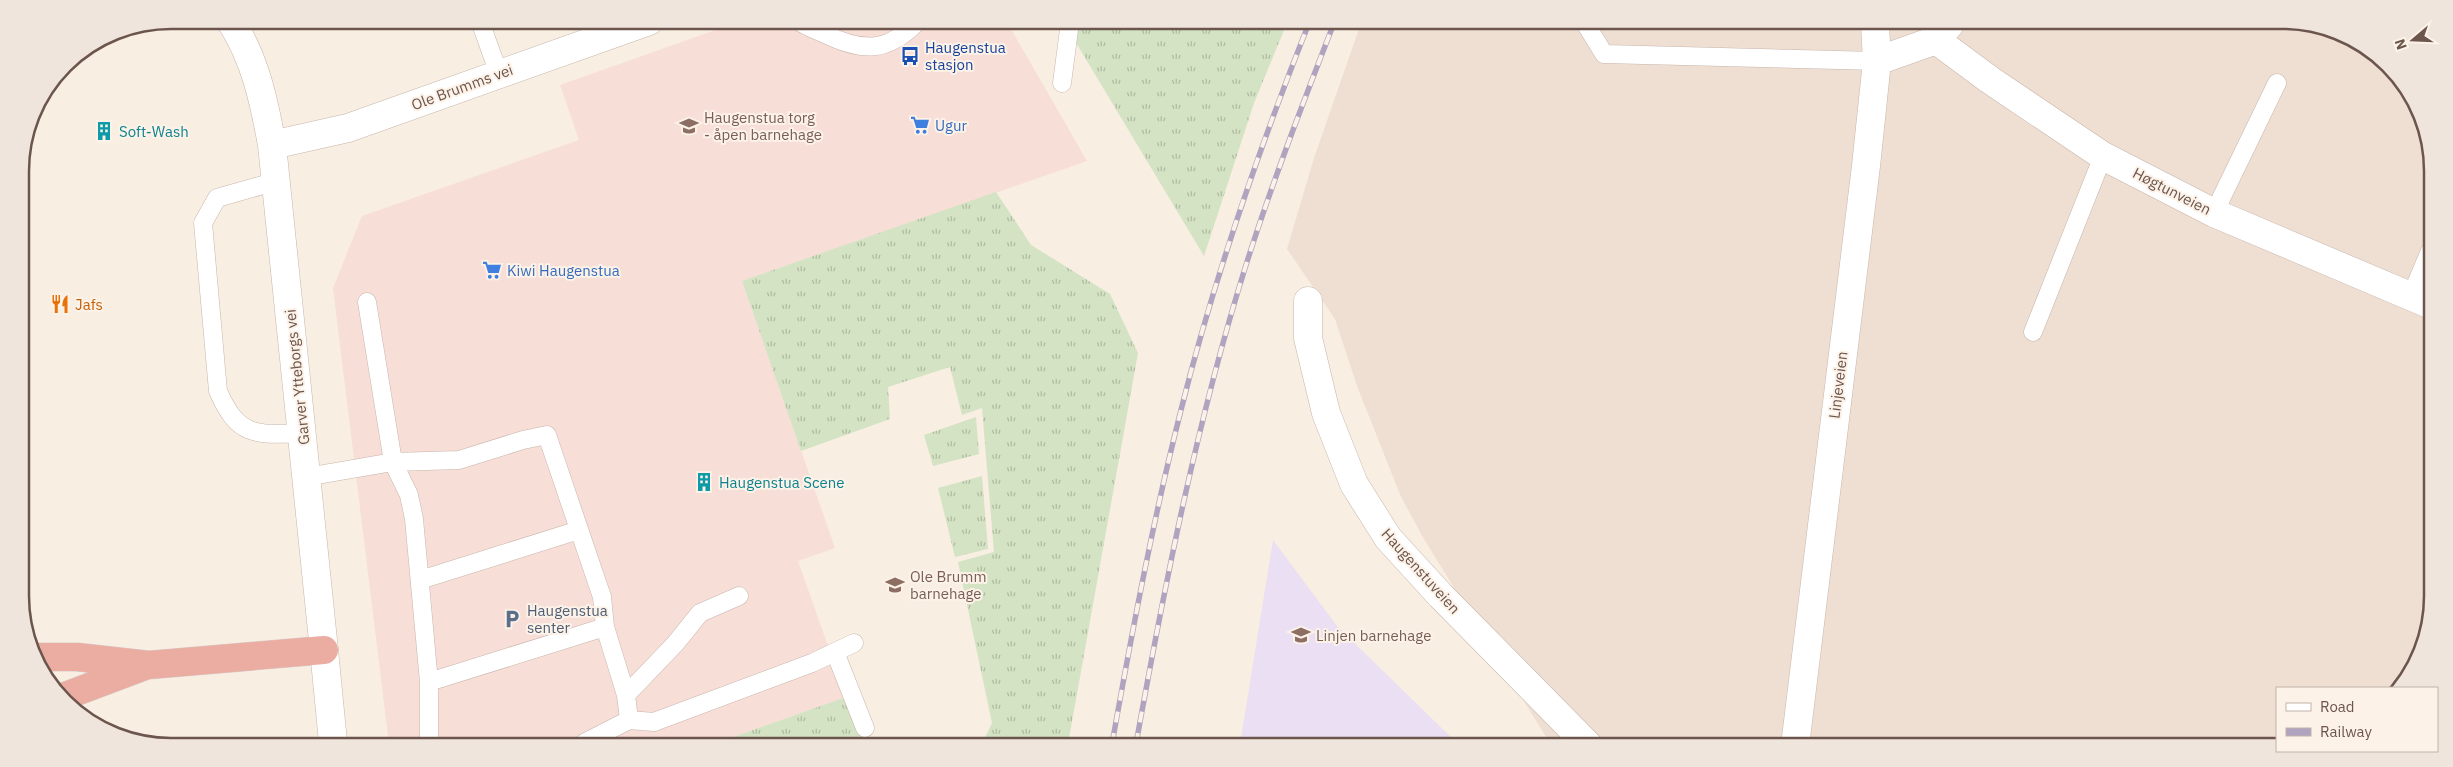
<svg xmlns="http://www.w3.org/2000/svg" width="2453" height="767" font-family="'IBM Plex Sans',sans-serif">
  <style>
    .residential { fill: #efdfd2 }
    .commercial { fill: #f7ded7 }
    .education { fill: #ebdff4 }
    .grass { fill: url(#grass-tufts) }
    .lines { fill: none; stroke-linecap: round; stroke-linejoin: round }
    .lane-casing { stroke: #c7b5ab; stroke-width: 19 }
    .street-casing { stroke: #c7b5ab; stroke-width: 29 }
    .secondary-casing { stroke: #ccb7ac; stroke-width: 29 }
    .highway-casing { stroke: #d6cfcd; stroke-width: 29 }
    .lane { stroke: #fff; stroke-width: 18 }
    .street { stroke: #fff; stroke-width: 28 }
    .secondary { stroke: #fff; stroke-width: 28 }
    .highway { stroke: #ebada1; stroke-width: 28 }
    .rail-casing { stroke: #b0a3bf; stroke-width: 5.5 }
    .rail { stroke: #fcf2e8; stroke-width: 4; stroke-dasharray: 11; stroke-linecap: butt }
    .labels { text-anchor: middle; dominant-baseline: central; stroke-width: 4; stroke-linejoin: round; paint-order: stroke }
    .transit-label { font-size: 15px; fill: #164399; stroke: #fcf2e8; text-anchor: start }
    .street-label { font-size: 15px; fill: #6c554c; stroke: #fcf2e8 }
    .education-label { font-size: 15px; fill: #785e54; stroke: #fcf2e8; text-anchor: start }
    .shop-label { font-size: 15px; fill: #366cbe; stroke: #fcf2e8; text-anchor: start }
    .culture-label { font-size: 15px; fill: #0d838f; stroke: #fcf2e8; text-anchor: start }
    .food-label { font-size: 15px; fill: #c56008; stroke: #fcf2e8; text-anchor: start }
    .service-label { font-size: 15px; fill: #4e5e75; stroke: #fcf2e8; text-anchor: start }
    .rim { fill: none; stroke: #6c554c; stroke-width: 2.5 }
  </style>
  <defs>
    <pattern id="grass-tufts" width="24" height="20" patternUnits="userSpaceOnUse" patternTransform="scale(1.25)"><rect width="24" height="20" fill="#d3e3c3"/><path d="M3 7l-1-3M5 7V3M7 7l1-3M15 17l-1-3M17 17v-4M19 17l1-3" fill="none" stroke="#afbba1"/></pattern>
  </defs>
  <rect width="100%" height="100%" fill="#f8eee2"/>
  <path class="residential" d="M 1361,23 L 2322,25 L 2366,45 L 2395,71 L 2430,142 L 2428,636 L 2408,680 L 2400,688 L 2277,688 L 2277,747 L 1551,745 L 1424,539 L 1401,497 L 1357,386 L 1335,319 L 1287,249 L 1314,158 Z"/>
  <path class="commercial" d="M 741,21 L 1007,22 L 1087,161 L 742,281 L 835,548 L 798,561 L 846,697 L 716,743 L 385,742 L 388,736 L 333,288 L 362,216 L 579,140 L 560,85 Z"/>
  <path class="education" d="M 1273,540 L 1337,626 L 1459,745 L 1240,744 Z"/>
  <path class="grass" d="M 1076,22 L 1287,23 L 1254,103 L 1204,256 L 1072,36 Z
    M 996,192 L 1031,245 L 1110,294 L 1138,353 L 1068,744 L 982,744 L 992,723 L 958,562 L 994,552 L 982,408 L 962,415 L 950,367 L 888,387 L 890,419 L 801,451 L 742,281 Z
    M 976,417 L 979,454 L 933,466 L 924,435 Z
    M 982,476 L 988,549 L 955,557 L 938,488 Z
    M 846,697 L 862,743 L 716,743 Z"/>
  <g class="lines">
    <g class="lane-casing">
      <path id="lane" d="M 800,22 C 807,27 816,30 825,34 C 862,52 887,53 917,22
        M 1585,23 L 1604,54 L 1877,61
        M 481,24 L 499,74
        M 1062,83 L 1070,22
        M 277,181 L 217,198 L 203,223 L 218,391 C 238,437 255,435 302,433
        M 2214,213 L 2277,83
        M 2411,296 L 2430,251
        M 367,302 L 393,462 L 409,495 L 414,519 L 429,682 L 429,742
        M 2033,332 L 2103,156
        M 306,477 L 393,462 L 459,460 L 523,440 L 547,435 L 602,597 L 605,627 L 626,695 L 629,720
        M 420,580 L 579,530
        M 835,652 L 865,728
        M 429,682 L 605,627
        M 626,695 L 675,644 L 700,613 L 739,596
        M 584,743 L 629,720 L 654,722 L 812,663 L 854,643"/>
    </g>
    <g class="street-casing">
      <path id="street" d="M 230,20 C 255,58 264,101 272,145 L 324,650
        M 1936,40 L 1990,80 L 2103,156 L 2214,213 L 2429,304
        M 1877,61 L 1936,40 L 1950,24
        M 272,145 L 348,128 L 649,21
        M 1308,301 L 1308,338 L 1326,413 L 1354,484 L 1388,538 L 1441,596 L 1588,745
        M 1795,746 L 1866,166 L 1877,61 L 1875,24"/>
    </g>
    <g class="secondary-casing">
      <path id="secondary" d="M 324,650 L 333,742"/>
    </g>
    <g class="highway-casing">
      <path id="highway" d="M 39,657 L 77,657 L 149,665 L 324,650
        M 60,698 L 145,666"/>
    </g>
    <use href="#lane" class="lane"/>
    <use href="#street" class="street"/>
    <use href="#secondary" class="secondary"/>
    <use href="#highway" class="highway"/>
    <g class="rail-casing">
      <path id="rail" d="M 1112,744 C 1132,632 1153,520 1181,410 C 1214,278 1259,149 1309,23
        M 1136,744 C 1165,583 1197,421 1246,265 C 1272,183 1303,103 1334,23"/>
    </g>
    <use href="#rail" class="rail"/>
  </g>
  <defs>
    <g id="bus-bare" transform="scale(1.5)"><path d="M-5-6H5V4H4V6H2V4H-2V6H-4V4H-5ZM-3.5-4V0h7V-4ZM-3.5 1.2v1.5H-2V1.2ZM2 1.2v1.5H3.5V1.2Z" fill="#1a4fb4" stroke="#fcf2e8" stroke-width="2.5" paint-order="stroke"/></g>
    <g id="supermarket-bare" transform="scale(1.5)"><path d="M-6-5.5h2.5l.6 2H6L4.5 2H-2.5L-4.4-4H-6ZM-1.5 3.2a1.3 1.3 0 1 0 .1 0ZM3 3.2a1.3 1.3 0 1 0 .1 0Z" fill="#3f7fe0" stroke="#fcf2e8" stroke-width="2.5" paint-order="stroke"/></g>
    <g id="school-bare" transform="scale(1.5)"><path d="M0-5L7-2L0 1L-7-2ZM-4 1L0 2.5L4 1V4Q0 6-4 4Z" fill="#8d6e63" stroke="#fcf2e8" stroke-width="2.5" paint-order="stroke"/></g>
    <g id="building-bare" transform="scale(1.5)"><path d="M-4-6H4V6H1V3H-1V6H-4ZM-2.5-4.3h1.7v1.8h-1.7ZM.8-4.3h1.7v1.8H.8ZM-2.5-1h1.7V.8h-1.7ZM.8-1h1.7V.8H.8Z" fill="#0f9aa8" stroke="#fcf2e8" stroke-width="2.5" paint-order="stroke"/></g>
    <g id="restaurant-bare" transform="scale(1.5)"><path d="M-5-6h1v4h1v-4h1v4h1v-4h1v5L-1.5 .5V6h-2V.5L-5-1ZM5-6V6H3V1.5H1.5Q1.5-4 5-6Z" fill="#e8710a" stroke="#fcf2e8" stroke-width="2.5" paint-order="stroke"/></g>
    <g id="parking-bare" transform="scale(1.5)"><path d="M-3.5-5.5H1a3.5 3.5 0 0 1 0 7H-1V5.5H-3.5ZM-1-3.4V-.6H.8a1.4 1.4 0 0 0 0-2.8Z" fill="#5c6f8a" stroke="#fcf2e8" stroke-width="2.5" paint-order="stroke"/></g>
  </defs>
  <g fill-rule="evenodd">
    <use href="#bus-bare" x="910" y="56"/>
    <use href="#supermarket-bare" x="920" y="125"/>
    <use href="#school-bare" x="689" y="126"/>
    <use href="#building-bare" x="104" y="131"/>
    <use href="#supermarket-bare" x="492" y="270"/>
    <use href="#restaurant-bare" x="60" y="304"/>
    <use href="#building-bare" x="704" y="482"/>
    <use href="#school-bare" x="895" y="585"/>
    <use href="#parking-bare" x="512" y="619"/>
    <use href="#school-bare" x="1301" y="635"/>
  </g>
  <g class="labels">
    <g class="transit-label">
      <text x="925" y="47">Haugenstua<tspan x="925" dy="17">stasjon</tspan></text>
    </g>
    <g class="street-label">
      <text transform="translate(462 87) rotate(-20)">Ole Brumms vei</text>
      <text transform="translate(2172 191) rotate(27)">Høgtunveien</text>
      <text transform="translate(297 377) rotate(-96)">Garver Ytteborgs vei</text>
      <text transform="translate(1838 385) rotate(-83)">Linjeveien</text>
      <text transform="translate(1421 571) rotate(48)">Haugenstuveien</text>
    </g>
    <g class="education-label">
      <text x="704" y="117">Haugenstua torg<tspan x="704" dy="17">- åpen barnehage</tspan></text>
      <text x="910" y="576">Ole Brumm<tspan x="910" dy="17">barnehage</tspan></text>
      <text x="1316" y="635">Linjen barnehage</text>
    </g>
    <g class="shop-label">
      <text x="935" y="125">Ugur</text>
      <text x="507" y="270">Kiwi Haugenstua</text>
    </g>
    <g class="culture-label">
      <text x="119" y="131">Soft-Wash</text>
      <text x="719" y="482">Haugenstua Scene</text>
    </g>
    <g class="food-label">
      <text x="75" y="304">Jafs</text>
    </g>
    <g class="service-label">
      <text x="527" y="610">Haugenstua<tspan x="527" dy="17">senter</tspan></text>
    </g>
  </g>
  <path d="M0 0H2453V767H0ZM171 29H2282A142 142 0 0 1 2424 171V596A142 142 0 0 1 2282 738H171A142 142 0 0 1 29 596V171A142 142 0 0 1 171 29Z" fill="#f0e5dc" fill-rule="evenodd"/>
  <path class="rim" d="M171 29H2282A142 142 0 0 1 2424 171V596A142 142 0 0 1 2282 738H171A142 142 0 0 1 29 596V171A142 142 0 0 1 171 29Z"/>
  <rect x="2276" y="687" width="162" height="65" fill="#fcf2e8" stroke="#c2b3aa"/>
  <rect x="2286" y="703" width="25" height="8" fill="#ffffff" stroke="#c2b3aa"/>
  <text x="2320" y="712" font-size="15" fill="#6c554c">Road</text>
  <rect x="2286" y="728" width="25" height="8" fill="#b0a3bf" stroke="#c2b3aa"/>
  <text x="2320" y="737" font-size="15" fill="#6c554c">Railway</text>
  <g transform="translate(2413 40) rotate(251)" stroke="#fcf2e8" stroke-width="4" paint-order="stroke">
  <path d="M0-4L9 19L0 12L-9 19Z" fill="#6c554c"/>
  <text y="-8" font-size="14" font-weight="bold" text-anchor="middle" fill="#6c554c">N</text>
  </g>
</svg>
